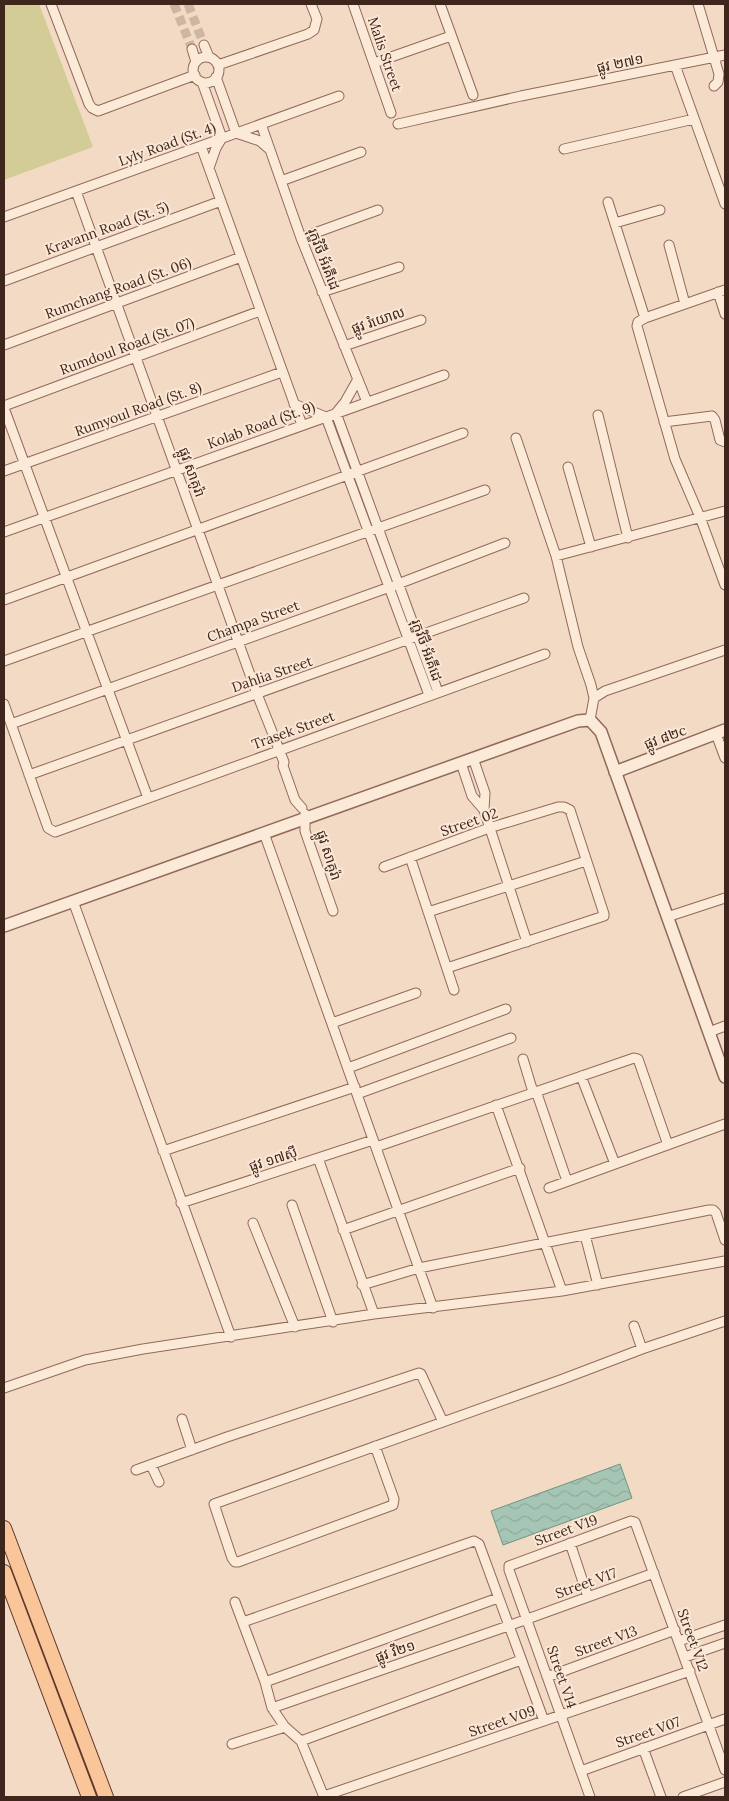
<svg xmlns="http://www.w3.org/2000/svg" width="729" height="1801" font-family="Lora,'Noto Sans Khmer',serif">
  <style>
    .green { fill: #d3cc96 }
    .water { fill: url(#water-waves); stroke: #6c9682 }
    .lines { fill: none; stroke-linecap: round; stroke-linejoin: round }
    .minor-tunnel { stroke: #cfb6a3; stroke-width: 9; stroke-dasharray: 9 4.5; stroke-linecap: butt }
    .minor-casing { stroke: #916958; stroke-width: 11 }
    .tertiary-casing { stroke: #916958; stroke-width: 14 }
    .primary-casing { stroke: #5e382c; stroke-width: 16 }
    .minor { stroke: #fcead9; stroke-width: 9 }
    .tertiary { stroke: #fcead9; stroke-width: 11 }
    .primary { stroke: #fac598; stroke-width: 14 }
    .labels { text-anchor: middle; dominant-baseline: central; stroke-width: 4; stroke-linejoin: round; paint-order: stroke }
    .street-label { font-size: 14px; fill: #3f261d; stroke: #fae7d5 }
  </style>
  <defs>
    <pattern id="water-waves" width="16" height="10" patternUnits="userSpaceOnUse" patternTransform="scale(1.25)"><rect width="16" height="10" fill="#a6c6b5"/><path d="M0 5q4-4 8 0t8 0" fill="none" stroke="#90aa9b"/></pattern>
  </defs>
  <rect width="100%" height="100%" fill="#f3dac4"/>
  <path class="green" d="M 4,4 L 39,4 L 93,147 L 4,180 Z"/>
  <path class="water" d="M 620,1464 L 632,1498 L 503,1545 L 491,1511 Z"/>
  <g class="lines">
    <path class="minor-tunnel" d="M 174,4 L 192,49
      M 188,4 L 204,45"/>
    <g class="minor-casing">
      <path id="minor" d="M 51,4 L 89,104 L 92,108 L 98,111 L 195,75
        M 353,4 L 391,113
        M 440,4 L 473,95
        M 698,4 L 719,74 L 718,82 L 714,86
        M 204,45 L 209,57
        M 192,49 L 196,62
        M193 70a13 13 0 1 1 26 0a13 13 0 1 1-26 0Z
        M 374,63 L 451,36
        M 218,65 L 308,34 L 314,30 L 317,19 L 311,4
        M 675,65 L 725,204
        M 216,77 L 236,133 L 260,141 L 268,148
        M 202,82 L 222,138 L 216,148 L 209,168
        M 261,124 L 301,238 L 367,402
        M 398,124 L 521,96 L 725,55
        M 201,146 L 302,425
        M 564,149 L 694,119
        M 281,181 L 361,152
        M 76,191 L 257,694 L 284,762 L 283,766 L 295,800 L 302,808
        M 608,202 L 645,318
        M 4,217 L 339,96
        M 615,223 L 660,210
        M 301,238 L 378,210
        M 669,245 L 685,304
        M 4,281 L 221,201
        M 725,290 L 645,318 L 638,322 L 637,326 L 675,459 L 700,517 L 725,585
        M 322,292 L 399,267
        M 718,292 L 725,314
        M 4,345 L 241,257
        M 344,346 L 421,320
        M 358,379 L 345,402 L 336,413 L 438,692
        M 294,404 L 326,417 L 429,695
        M 4,406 L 260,311
        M 4,408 L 148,798
        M 598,415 L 628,538
        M 664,422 L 712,416 L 715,420 L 720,440 L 725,442
        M 516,438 L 556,556 L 578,647 L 591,685 L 594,698 L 590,720
        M 568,467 L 591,547
        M 4,471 L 282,372
        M 4,532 L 444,375
        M 556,556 L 725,511
        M 4,600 L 463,433
        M 4,661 L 485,490
        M 594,698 L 605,691 L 725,650
        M 4,704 L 48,828 L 55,832 L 545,654
        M 11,724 L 398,584 L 505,543
        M 716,734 L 725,758
        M 473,758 L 485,793 L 484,810 L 527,942
        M 461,763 L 472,796 L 484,810
        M 29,775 L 524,598
        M 305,814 L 305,831 L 333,911
        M 264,833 L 433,1308
        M 410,857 L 454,990
        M 384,867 L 489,828 L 558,807 L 564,807 L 570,810 L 604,914 L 604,916 L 447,968
        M 73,901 L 231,1337
        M 428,912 L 586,861
        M 667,917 L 725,898
        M 332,1023 L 416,993
        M 709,1032 L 725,1026
        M 523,1059 L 533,1092
        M 348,1068 L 506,1009
        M 581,1076 L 615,1164
        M 536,1091 L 567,1181
        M 357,1094 L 511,1038
        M 496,1105 L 562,1291
        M 376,1147 L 634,1058 L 638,1059 L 668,1145
        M 163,1151 L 355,1087
        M 318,1158 L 374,1314
        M 549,1188 L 725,1124
        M 181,1203 L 373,1140
        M 292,1205 L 333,1322
        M 253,1223 L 295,1327
        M 343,1230 L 520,1168
        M 585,1235 L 598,1285
        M 362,1285 L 419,1268 L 709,1210 L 713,1210 L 716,1213 L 725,1240
        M 634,1326 L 642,1349
        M 4,1388 L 85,1360 L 143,1349 L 374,1314 L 562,1291 L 725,1261
        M 182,1419 L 192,1450
        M 375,1446 L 394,1499 L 393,1505 L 238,1562 L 235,1562 L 232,1558 L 214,1504 L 563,1379 L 642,1349 L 725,1321
        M 151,1465 L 159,1482
        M 136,1470 L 227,1437 L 419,1373 L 421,1374 L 443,1422
        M 570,1543 L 588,1597
        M 235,1602 L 265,1682 L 272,1708 L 285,1727 L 301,1741 L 324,1797
        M 243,1622 L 474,1541 L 479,1544 L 544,1721
        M 679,1641 L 725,1625
        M 685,1657 L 725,1643
        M 547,1677 L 675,1630
        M 265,1682 L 498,1598
        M 272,1708 L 508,1626 L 654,1573
        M 301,1741 L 521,1660
        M 232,1744 L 285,1727
        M 643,1748 L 661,1797
        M 581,1771 L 725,1719
        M 324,1796 L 690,1671
        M 590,1797 L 509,1570 L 509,1566 L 631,1521 L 635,1522 L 725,1770
        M 683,1797 L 725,1782"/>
    </g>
    <g class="tertiary-casing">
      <path id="tertiary" d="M 615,772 L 725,730
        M 4,926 L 578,721 L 590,720 L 601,732 L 725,1077"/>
    </g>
    <g class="primary-casing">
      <path id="primary" d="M 4,1528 L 106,1797
        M 4,1572 L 89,1797"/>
    </g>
    <use href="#minor" class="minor"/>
    <use href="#tertiary" class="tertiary"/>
    <use href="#primary" class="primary"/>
  </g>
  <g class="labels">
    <g class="street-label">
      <text transform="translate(385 54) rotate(71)">Malis Street</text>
      <text transform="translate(620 63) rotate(-12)">ផ្លូវ ២៧១</text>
      <text transform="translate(167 144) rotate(-20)">Lyly Road (St. 4)</text>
      <text transform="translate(107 228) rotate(-20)">Kravann Road (St. 5)</text>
      <text transform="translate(324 259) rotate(69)">រុក្ខវិថី អ័រគីដេ</text>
      <text transform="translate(118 288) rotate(-20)">Rumchang Road (St. 06)</text>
      <text transform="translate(378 320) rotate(-19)">ផ្លូវ រំយោល</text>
      <text transform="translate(127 346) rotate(-20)">Rumdoul Road (St. 07)</text>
      <text transform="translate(138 409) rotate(-20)">Rumyoul Road (St. 8)</text>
      <text transform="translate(261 425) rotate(-20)">Kolab Road (St. 9)</text>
      <text transform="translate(192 472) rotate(70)">ផ្លូវ សាគូរ៉ា</text>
      <text transform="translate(253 621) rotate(-20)">Champa Street</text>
      <text transform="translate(427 650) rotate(70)">រុក្ខវិថី អ័រគីដេ</text>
      <text transform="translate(272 674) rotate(-19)">Dahlia Street</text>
      <text transform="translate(293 730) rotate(-20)">Trasek Street</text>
      <text transform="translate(665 737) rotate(-21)">ផ្លូវ ៨២c</text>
      <text transform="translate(469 822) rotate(-19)">Street 02</text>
      <text transform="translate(329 855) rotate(72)">ផ្លូវ សាគូរ៉ា</text>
      <text transform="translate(273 1159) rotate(-18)">ផ្លូវ ១៧ស៊ី</text>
      <text transform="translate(566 1530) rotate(-20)">Street V19</text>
      <text transform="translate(586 1583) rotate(-20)">Street V17</text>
      <text transform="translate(693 1640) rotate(70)">Street V12</text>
      <text transform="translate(606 1641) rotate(-20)">Street V13</text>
      <text transform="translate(395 1651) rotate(-19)">ផ្លូវ វី២១</text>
      <text transform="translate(562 1677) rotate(71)">Street V14</text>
      <text transform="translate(502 1721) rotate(-19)">Street V09</text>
      <text transform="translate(648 1732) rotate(-19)">Street V07</text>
    </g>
  </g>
  <rect width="729" height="1801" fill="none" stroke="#3f261d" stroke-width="10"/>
</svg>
